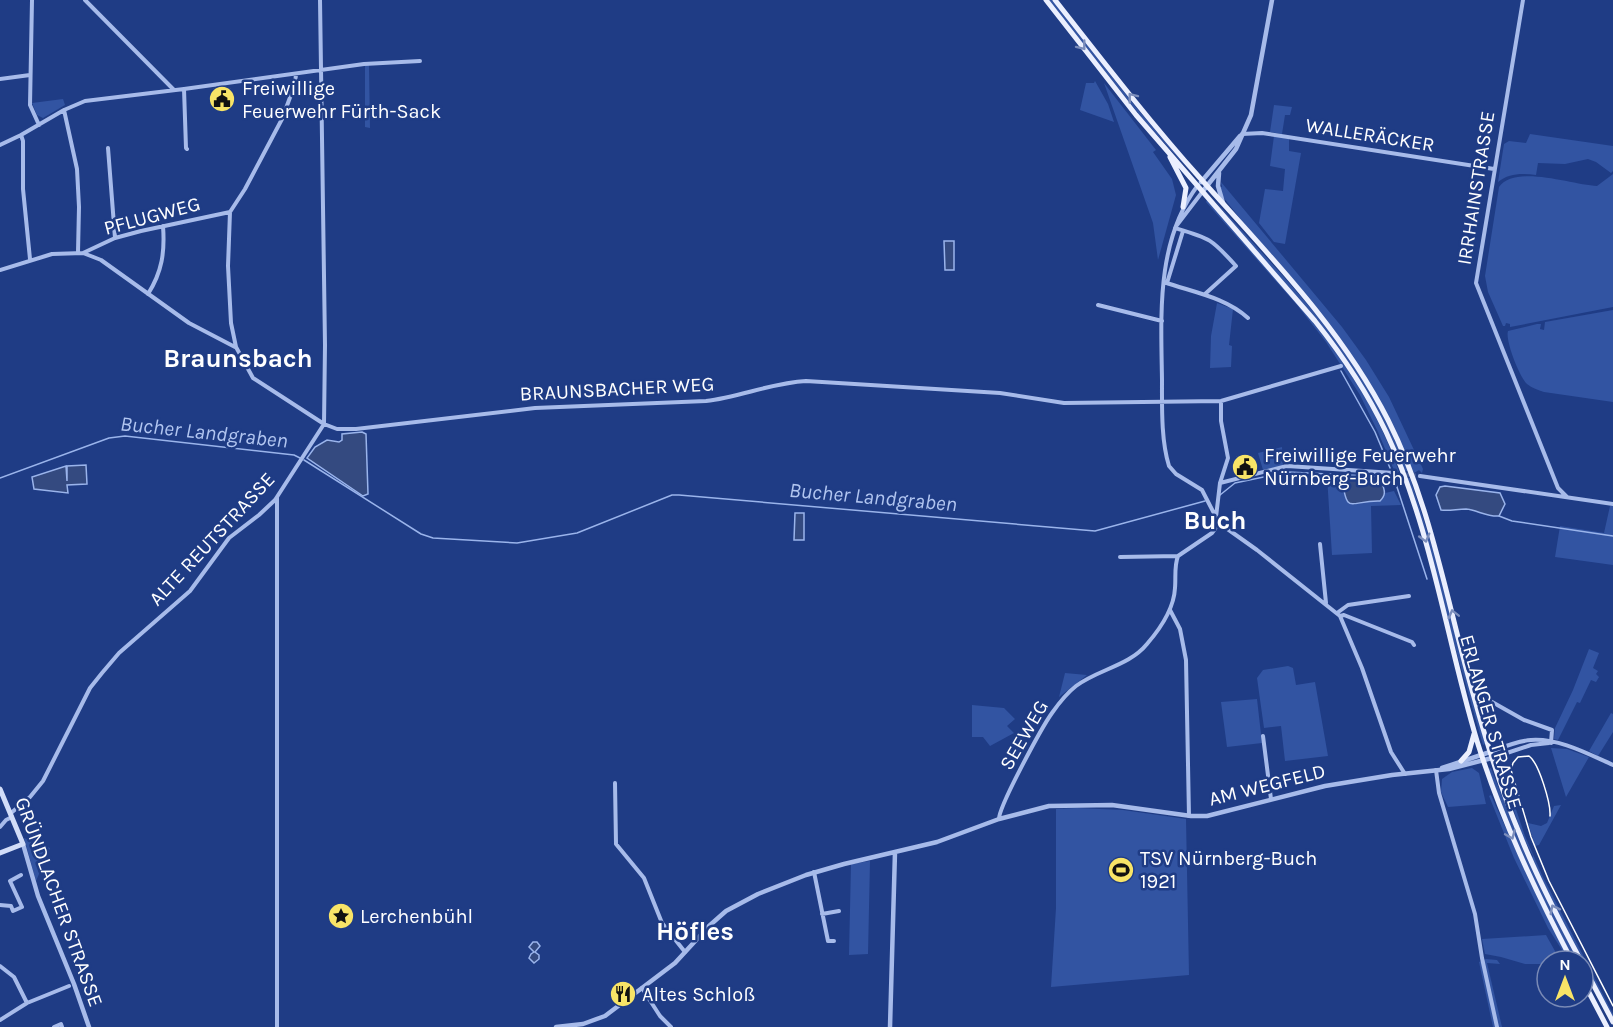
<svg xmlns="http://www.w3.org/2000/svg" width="1613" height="1027" viewBox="0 0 1613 1027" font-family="Karla,sans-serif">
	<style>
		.green { fill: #3254a2 }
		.water { fill: #344a80; stroke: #9ab4eb; stroke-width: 1.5 }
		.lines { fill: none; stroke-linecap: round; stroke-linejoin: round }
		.stream { stroke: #9ab4eb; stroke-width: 1.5 }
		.minor-tunnel { stroke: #415997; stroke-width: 4; stroke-dasharray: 4 2; stroke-linecap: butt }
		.minor { stroke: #a7bbea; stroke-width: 4 }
		.tertiary { stroke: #a7bbea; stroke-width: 4.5 }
		.secondary { stroke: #d2ddf8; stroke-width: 5 }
		.primary { stroke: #ebeffe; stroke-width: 5 }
		.tram { stroke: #fff; stroke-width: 1.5 }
		.oneway { stroke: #7b8dbb }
		.labels { text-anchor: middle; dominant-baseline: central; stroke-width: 5; stroke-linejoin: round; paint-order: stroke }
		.poi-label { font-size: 20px; fill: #fff; stroke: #1f3c85; text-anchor: start }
		.street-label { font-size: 20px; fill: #fff; stroke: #1f3c85 }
		.water-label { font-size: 21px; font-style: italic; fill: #b2c6f1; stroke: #1f3c85 }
		.district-label { font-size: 26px; font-weight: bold; fill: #fff; stroke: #1f3c85 }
	</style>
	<rect width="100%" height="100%" fill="#1f3c85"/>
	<path class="green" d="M1048,0H1052L1135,106L1194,176L1142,118Z
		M365,65H369L370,128L365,127Z
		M1095,81L1108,104L1114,122L1080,110L1086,83H1094Z
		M1104,83L1156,150L1153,152L1172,179L1176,195L1158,260L1153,223Z
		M63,99L65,105L43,118L37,115L32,103Z
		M1274,105L1292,107L1290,115H1285L1282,134L1270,132Z
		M1530,134L1613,146V171L1611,173L1596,162L1588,159L1565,164L1538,163L1536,175C1522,173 1509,173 1498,182L1504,144L1509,141L1526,143Z
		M1274,136L1289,139V151L1301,153L1285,244L1274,242L1259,223L1265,189L1283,191L1285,169L1270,166Z
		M1613,174V307L1510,327V324L1506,323L1505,326H1503L1488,292L1485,276L1499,187C1516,164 1572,185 1597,186Z
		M1221,182L1342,327L1366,360L1389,397L1423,469L1422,473L1419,470L1414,473L1410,466L1366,378L1223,197L1220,187H1222Z
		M1211,196C1259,251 1312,303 1353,365C1376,398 1393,434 1408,471H1404L1356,374Z
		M1207,200C1280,284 1364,366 1399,472L1394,470L1378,432L1360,395L1326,342L1297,305L1206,202Z
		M1217,303L1233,309L1229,345L1232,346L1231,367L1210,368L1211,336Z
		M1613,310V402L1544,392C1538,390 1532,388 1527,384C1519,376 1505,340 1508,331L1537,324H1541L1540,329L1544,330L1545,322Z
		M1282,447L1283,466L1263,470L1258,453Z
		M1327,476L1381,480L1382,483L1343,478L1354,505L1365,500L1380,501L1385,493L1394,491L1401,505L1371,506L1372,553L1332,555Z
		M1407,478H1410L1435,555L1485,744L1483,745Z
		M1610,506H1613V565L1555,557L1560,526L1604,533Z
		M1589,649L1599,653L1593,668L1598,671L1596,674L1599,677L1596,682L1591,680L1580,703L1577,702L1558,740L1554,739L1555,728L1573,690Z
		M1288,666L1293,668L1296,685L1315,682L1328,756L1285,761L1281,726L1264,728L1257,678L1263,670Z
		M1065,673L1087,675L1059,697Z
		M1257,699L1262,743L1227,747L1221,702Z
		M972,705L1004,708L1015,719L1007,726L1014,733L990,746L983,737H972Z
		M1611,713L1613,714V732L1598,756L1589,751Z
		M1551,748L1567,749L1589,757L1566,797Z
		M1501,765L1525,836L1542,875L1613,1014V1018L1559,916L1532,858L1533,856L1522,835L1499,766Z
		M1472,768L1479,773L1486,804L1448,807L1441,792L1442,779L1452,772Z
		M1491,768L1518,837L1574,953L1571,955L1522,856L1488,769Z
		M1491,795L1531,884L1569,961L1548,928L1514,858L1489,796Z
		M1561,805L1539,845L1535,846L1528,823L1541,826L1547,823L1554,806Z
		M1077,808L1123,810L1186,819L1189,975L1051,987L1056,908V809Z
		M24,838L50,848L36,881Z
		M870,861L868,954L849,955L851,864Z
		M1546,935L1560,960L1547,961V964H1525L1501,957L1485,954L1482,939Z
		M1486,959L1497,960L1500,964L1487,963L1502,1027H1493L1479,962Z"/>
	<path class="water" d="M944,241H954V270H945Z
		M362,432L366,434L368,494L363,496L307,458L315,447L327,440L339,442L342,440V434Z
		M86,465L87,484L67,485L68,493L34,489L32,477L66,466L67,481V466Z
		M1342,478L1382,483C1385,491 1386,495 1380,501C1350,500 1347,517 1342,478Z
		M1445,486L1500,493L1505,504L1499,516C1487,517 1477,510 1466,509C1457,509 1450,511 1441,510L1436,495L1440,487Z
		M795,513H804V540H794Z
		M533,942H537L540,946L535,952L539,955V959L534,963L529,958L531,954L534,952L529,947Z"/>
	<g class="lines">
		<path class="stream" d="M1341,371L1375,432L1390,468
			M304,460L421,534L433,538L517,543L577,533L672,495H679L1095,531L1205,501
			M0,478L109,438L125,436L294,455L300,458
			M1395,481L1427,579
			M1220,495L1235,483L1288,472L1387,477
			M1499,516L1512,521L1613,536"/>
		<path class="minor-tunnel" d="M1394,473L1420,476"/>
		<path class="minor" d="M32,0L30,105L39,125
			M85,0L174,90
			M1523,0L1476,283L1558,488L1567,497
			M296,74L295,84L282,119L245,189L230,212L228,266L231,323L236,347L253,378L324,424L337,429H356L535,408L706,401C740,397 771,383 806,381L1000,393L1064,403L1221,401L1341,366
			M0,79L30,75
			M184,89L186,148L187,149
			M64,110L77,169L79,207L78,252
			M1242,134L1262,133L1494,169
			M21,135L23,141V189L30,259
			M0,145L21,135L64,110L85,101L184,89L364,64L420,61
			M108,148L115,238
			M1198,185C1156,241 1161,314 1162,380C1162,407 1161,440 1169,466L1176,474L1202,490L1219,523L1257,550L1340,616L1362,668L1391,752L1405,774
			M1177,225L1203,191
			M1175,228C1209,238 1211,238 1236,266L1205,294
			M83,253L115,238L141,231L230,212
			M0,270L52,254L83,253L101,260L189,323L235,347
			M1164,282C1192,292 1225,297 1248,318
			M1167,283L1183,231
			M148,294C162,272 165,252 163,226
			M1098,305L1162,321
			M1420,476L1613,504
			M1220,483L1287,466L1394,473
			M1216,517L1220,483L1228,458L1221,421V401
			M1320,544L1326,603
			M1120,557L1178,556
			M1170,610L1180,629L1186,660L1189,816
			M1337,613L1348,605L1409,596
			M1340,616L1344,615L1412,642L1414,645
			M1481,692L1485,698L1524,720L1552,730L1551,743
			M1263,736L1271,799
			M1490,752C1503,747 1517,741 1531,740C1559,738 1588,754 1613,765
			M1492,758L1531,745L1549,743
			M1436,770L1439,793L1475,914L1482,958L1497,1027
			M615,783L616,844L644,878L662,923L685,952
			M11,813L30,797L43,781L90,688L102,673L119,653L190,591L229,538L259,515L275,500L324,424L325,345L320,0
			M999,819C999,806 1042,727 1052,713C1059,703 1067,693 1076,686C1099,669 1129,666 1147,644C1160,629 1174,608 1175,588C1176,577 1174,566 1178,556L1212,533L1219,523
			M0,827L6,820L12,817
			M814,872L828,941H834
			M0,905L11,906L13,911L22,907L10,881L21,875
			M822,914L839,911
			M0,966L14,977L27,1003L0,1020
			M642,988L660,1016L671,1027
			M27,1003L69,986
			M54,1027L61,1024L62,1027
			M277,1027V497"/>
		<path class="tertiary" d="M1219,173L1218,186L1223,203
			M1201,182L1240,136
			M1203,191L1236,149L1251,115L1272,0
			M1442,768L1490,752
			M23,844L38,896L74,984L89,1027
			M556,1027L583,1024L605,1016L675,963L709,926L726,911L758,894L806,875L844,864L937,842L999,819L1049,806L1112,805L1191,816H1207L1325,786L1392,775L1449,769L1492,758
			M890,1027L895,852"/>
		<path class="secondary" d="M0,789L23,844L0,853"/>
		<path class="primary" d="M1046,0L1136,115L1315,321C1343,356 1367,392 1386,432C1432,530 1446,638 1477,741C1501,818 1535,890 1572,961
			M1055,0C1102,60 1149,121 1200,178C1268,254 1342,329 1388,420C1432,507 1447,604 1474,697C1487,744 1501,790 1520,835C1537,878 1559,920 1581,961
			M1170,157L1186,188L1183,207
			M1461,761L1469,752L1474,734
			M1583,965L1613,1022
			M1583,981L1607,1027"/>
		<path class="tram" d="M1550,816C1551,804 1539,763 1529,756L1518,757L1513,763L1511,770L1531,837L1549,881L1613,1006"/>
	</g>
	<defs><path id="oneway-chevron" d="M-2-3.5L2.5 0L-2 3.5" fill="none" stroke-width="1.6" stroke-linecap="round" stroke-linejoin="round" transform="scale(1.5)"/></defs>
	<g class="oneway">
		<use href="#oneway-chevron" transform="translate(1082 46) rotate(52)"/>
		<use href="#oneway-chevron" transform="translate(1132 97) rotate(-128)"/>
		<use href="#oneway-chevron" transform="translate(1425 538) rotate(74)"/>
		<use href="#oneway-chevron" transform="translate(1453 614) rotate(-104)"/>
		<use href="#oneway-chevron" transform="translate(1511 835) rotate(67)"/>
		<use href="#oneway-chevron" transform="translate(1554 909) rotate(-117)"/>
	</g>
	<defs>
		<g id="civic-disc" transform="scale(1.35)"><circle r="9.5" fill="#f8e467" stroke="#1f3c85"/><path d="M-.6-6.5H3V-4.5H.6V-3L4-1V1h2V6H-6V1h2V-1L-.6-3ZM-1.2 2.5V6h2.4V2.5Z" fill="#111"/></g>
		<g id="stadium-disc" transform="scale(1.35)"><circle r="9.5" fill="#f8e467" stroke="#1f3c85"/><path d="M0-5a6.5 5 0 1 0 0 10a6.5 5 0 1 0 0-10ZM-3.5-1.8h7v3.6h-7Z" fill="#111"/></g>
		<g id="sight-disc" transform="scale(1.35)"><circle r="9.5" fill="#f8e467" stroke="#1f3c85"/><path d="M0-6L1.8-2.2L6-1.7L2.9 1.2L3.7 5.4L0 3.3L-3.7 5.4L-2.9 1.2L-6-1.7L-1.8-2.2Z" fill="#111"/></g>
		<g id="restaurant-disc" transform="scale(1.35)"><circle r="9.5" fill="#f8e467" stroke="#1f3c85"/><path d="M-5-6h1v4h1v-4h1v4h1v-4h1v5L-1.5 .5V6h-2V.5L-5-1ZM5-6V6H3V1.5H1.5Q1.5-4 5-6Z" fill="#111"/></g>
	</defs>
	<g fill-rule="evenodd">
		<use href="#civic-disc" x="222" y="99"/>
		<use href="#civic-disc" x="1245" y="467"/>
		<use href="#stadium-disc" x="1121" y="870"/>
		<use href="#sight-disc" x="341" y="916"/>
		<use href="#restaurant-disc" x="623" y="994"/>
	</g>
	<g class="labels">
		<g class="poi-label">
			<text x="242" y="88">Freiwillige<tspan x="242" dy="23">Feuerwehr Fürth-Sack</tspan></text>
			<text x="1264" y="455">Freiwillige Feuerwehr<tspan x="1264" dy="23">Nürnberg-Buch</tspan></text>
			<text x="1140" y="858">TSV Nürnberg-Buch<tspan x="1140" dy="23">1921</tspan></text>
			<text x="360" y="916">Lerchenbühl</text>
			<text x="642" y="994">Altes Schloß</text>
		</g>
		<g class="street-label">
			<text transform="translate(1370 135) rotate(9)">WALLERÄCKER</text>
			<text transform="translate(1476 188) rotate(-81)">IRRHAINSTRASSE</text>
			<text transform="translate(152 216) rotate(-15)">PFLUGWEG</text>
			<text transform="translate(617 389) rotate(-3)">BRAUNSBACHER WEG</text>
			<text transform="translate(212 539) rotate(-47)">ALTE REUTSTRASSE</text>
			<text transform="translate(1491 722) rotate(74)">ERLANGER STRASSE</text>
			<text transform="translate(1024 735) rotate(-60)">SEEWEG</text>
			<text transform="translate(1267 785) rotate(-14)">AM WEGFELD</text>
			<text transform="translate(59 902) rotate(70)">GRÜNDLACHER STRASSE</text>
		</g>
		<g class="water-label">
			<text transform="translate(204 432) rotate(6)">Bucher Landgraben</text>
			<text transform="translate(873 497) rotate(5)">Bucher Landgraben</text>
		</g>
		<g class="district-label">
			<text x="238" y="358">Braunsbach</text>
			<text x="1215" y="520">Buch</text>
			<text x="695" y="931">Höfles</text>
		</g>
	</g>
	<g transform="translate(1565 979)"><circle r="28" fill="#1f3c85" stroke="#798ab6" stroke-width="1.5"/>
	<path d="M0-4.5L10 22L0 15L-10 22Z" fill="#f8e467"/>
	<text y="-9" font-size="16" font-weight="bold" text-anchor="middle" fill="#ffffff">N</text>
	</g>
</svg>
